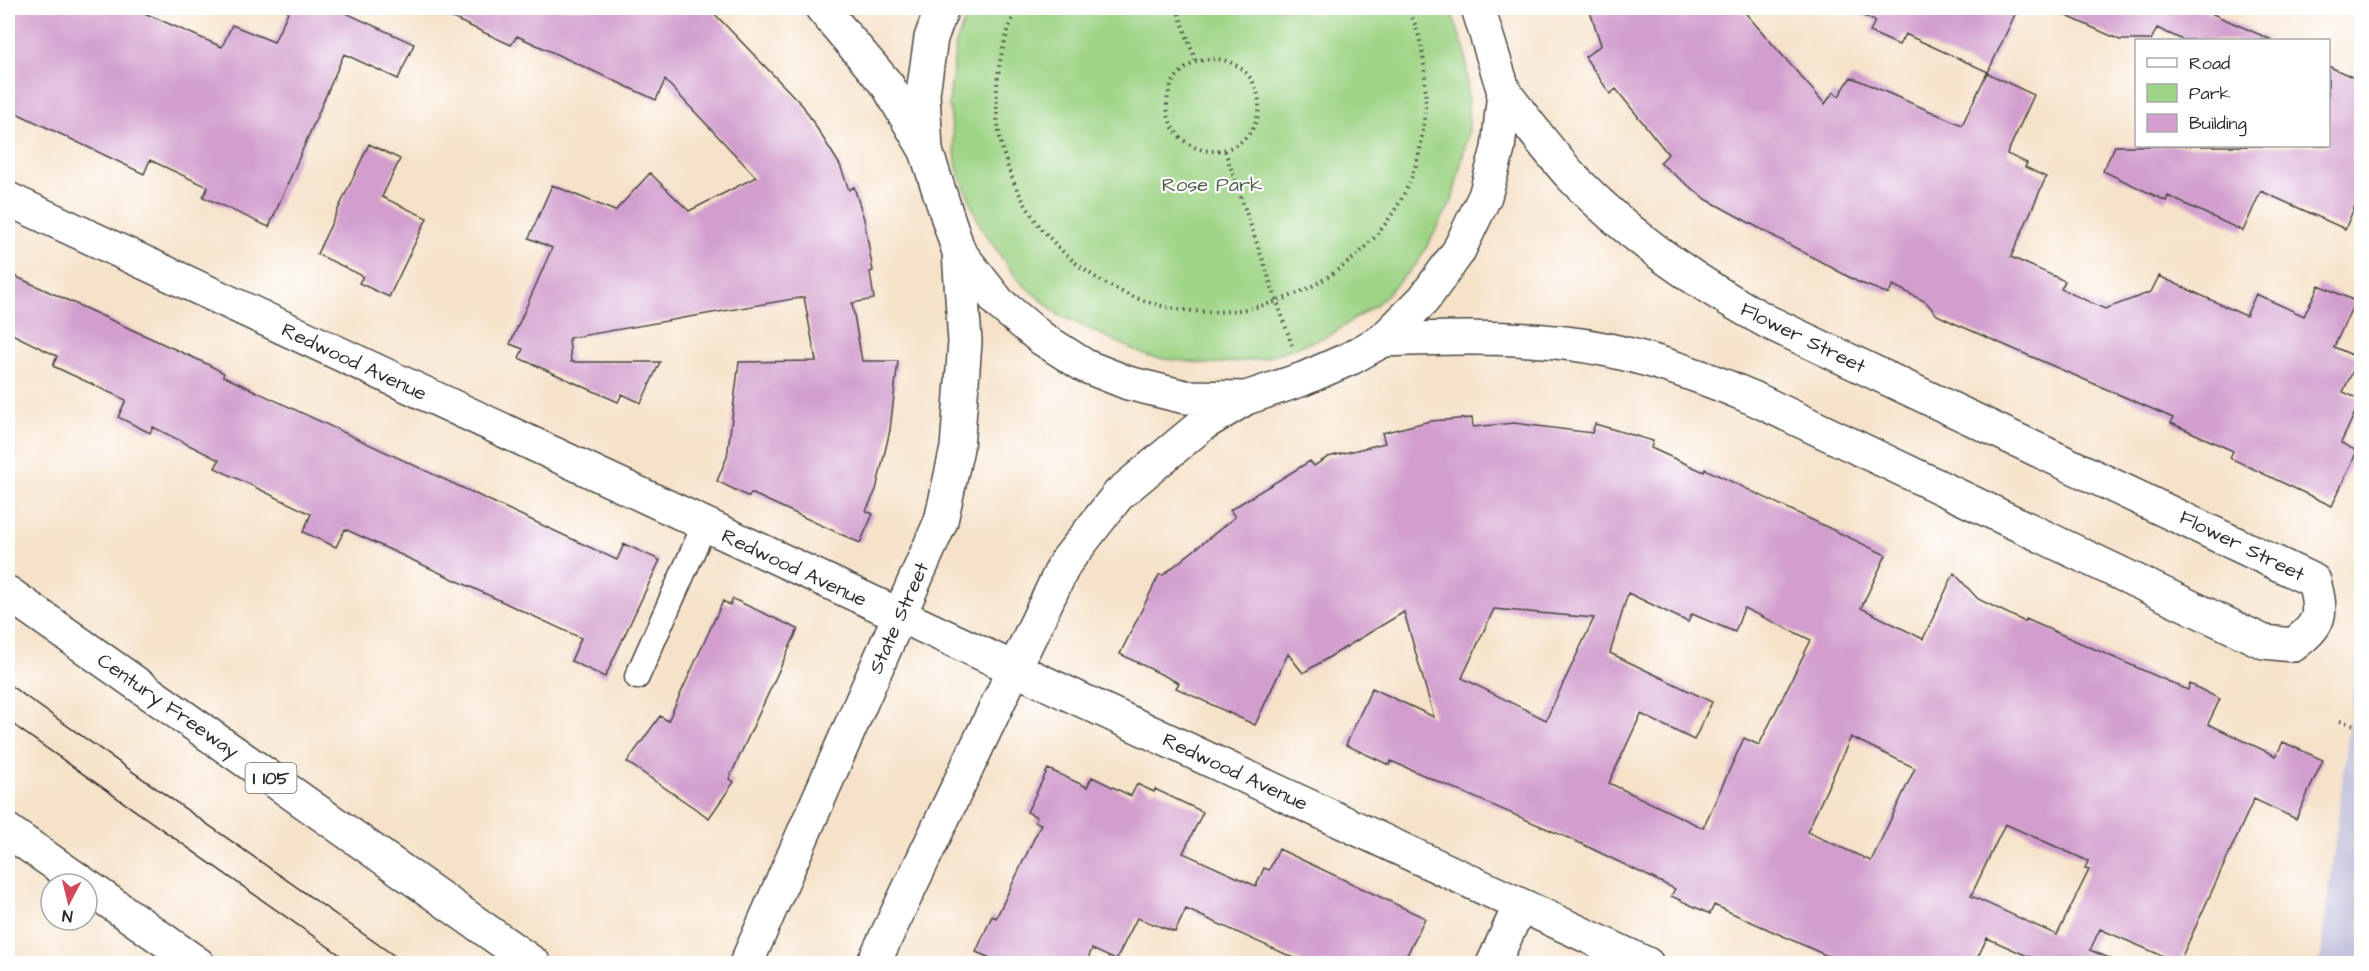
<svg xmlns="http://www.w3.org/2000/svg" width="2369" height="971" viewBox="0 0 2369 971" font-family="'Architects Daughter',sans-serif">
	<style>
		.industrial { fill: #c2c1dc }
		.green { fill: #9ed485; stroke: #648058; stroke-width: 1.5 }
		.building { fill: #d29ecd; fill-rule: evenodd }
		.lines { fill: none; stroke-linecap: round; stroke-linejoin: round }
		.lane-casing { stroke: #494643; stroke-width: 27 }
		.street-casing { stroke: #494643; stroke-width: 36 }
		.secondary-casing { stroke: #494643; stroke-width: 36 }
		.highway-casing { stroke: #494643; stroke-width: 36 }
		.path { stroke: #494643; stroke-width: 4; stroke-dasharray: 1.5 4.5; stroke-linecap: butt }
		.lane { stroke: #fff; stroke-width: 24 }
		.street { stroke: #fff; stroke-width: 33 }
		.secondary { stroke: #fff; stroke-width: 33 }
		.highway { stroke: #fff; stroke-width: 33 }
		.tram { stroke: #2b2b2b; stroke-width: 1.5 }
		.labels { text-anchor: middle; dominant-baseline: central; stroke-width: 4.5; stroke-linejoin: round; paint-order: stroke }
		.shield { fill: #fff; stroke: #6b6b6b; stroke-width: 1.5 }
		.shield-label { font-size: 18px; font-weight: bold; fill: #2b2b2b }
		.park-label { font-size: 20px; fill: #4e5e46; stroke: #fff }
		.street-label { font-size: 20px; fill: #2b2b2b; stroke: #fff }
	</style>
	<rect width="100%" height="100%" fill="#fff"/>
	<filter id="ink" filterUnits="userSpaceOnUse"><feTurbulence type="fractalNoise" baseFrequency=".0167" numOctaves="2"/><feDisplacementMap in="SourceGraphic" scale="12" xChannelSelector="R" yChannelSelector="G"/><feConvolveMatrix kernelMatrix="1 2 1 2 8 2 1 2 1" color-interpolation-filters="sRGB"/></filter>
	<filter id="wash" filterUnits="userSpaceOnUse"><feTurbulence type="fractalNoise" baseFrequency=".008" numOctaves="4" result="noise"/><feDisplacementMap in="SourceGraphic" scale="24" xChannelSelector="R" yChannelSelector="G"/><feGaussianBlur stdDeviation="1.35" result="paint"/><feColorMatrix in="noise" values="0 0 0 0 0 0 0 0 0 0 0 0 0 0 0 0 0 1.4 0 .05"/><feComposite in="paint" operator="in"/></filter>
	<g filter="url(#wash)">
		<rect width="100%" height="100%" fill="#f6e2c9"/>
		<path class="industrial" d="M2361,633V963H2320Z"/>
		<path class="green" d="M969,8H1450L1466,55L1469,129L1452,201L1418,262L1377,304L1330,335L1262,359L1209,364L1150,357L1059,315L1018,280L981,228L957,168L949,103L956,44Z"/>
		<g id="blocks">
			<path class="building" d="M8,8H133L222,47L232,25L274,42L290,8H335L414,44L398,79L344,54L269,227L203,197L208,187L150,160L144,174L8,109Z
				M431,8H709L803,106L840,165L849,190L854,187L864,219L873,271L870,272L874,299L852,303L862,361H898L890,430L876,490L866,511L873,514L860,543L751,493L749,497L717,481L727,457L739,362L816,361L804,297L569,338L571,362H660L641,403L622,394L618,402L519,358L523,349L510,344L552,248L529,238L552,185L615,211L650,173L689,211L756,177L665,80L656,100L517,36L511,45Z
				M1589,8H1741L1825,104L1833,92L1839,96L1851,77L1962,125L1987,73L2034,95L2007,154L2027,163L2025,167L2046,177L2011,257L2065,281L2061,289L2105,309L2151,292L2159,276L2246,316L2256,294L2304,316L2319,285L2355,301L2334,347L2359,358L2343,392L2361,400L2341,443L2357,451L2332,506L2230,458L2233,451L2171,423L2173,418L1956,324L1937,315L1926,302L1893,285L1889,294L1858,282L1704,198L1660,163L1668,154L1616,89L1610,94L1585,57L1601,45Z
				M1846,8H2018L1988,72L1905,34L1899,45L1870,32L1875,21Z
				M2049,8H2199L2272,40H2183L2157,28L2151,40H2120Z
				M2328,66L2361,81V192L2345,229L2261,191L2243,231L2168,196L2166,201L2103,171L2115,146H2328Z
				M369,144L400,159L382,197L427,218L389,297L359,283L363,276L317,254Z
				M8,273L205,363L224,373L223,376L617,560L624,544L660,560L605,677L571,661L581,638L345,529L336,547L303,532L311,514L215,468L219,460L153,427L150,433L118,417L126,400L53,366L57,356L8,332Z
				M1472,418L1473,427L1514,423L1592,433L1595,424L1653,441L1651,448L1704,472L1705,469L1886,555L1861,608L1923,639L1954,573L1978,599L2025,622L2026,619L2188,690L2190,684L2220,699L2208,724L2276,756L2283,742L2323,760L2296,819L2254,799L2179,963L2100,929L2090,950L2121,963H2043L1987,938L1975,963H1843L1714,905L1710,914L1671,896L1675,889L1582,844L1391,761L1389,765L1346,745L1372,688L1434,717L1404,612L1303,673L1288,654L1255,725L1176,688L1179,683L1120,654L1159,575H1163L1235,517L1230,510L1310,461L1314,466L1328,457L1385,443L1382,433L1430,421ZM1628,593L1688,622L1692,614L1735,632L1744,608L1811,640L1759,745L1744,738L1703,828L1609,783L1641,714L1694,740L1712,702L1610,653ZM1494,609L1594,618L1546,720L1462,678ZM1851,737L1915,768L1871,861L1807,832ZM2005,824L2088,861L2085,869L2089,870L2057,935L1971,896Z
				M733,599L798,629L729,779L734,782L709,818L627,762L660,716L668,721L723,601L730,605Z
				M1048,769L1087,787L1092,777L1131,796L1137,784L1154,792L1155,789L1203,812L1183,853L1256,886L1264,868L1269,870L1279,849L1425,918L1403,963H1305L1186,909L1175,932L1137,918L1116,960L1092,949L1086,963H1002L976,952L992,916L996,918L1041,824L1035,822L1037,817L1027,812Z"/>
		</g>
	</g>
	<g filter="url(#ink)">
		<use href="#blocks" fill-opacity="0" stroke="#494643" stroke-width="1.5"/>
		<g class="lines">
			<g class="lane-casing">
				<path id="lane" d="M637,677L704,526"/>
			</g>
			<g class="street-casing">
				<path id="street" d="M822,8L888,86L926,151
					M8,199L1647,964
					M1383,340C1444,338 1505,336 1565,343C1630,350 1693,372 1753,398L2264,642L2293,645C2321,624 2323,615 2314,581L1768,322C1696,283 1630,237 1573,178C1548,151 1526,120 1504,92
					M1493,964L1520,905"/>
			</g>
			<g class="secondary-casing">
				<path id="secondary" d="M942,8L931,38L923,93L926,151L959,252L999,303L1041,338L1085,366L1128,383L1185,397L1246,398L1303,379L1351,358L1383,340L1424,299L1458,252L1485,196L1498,149L1504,92L1478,8
					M746,964L941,521L957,448L965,342L959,252
					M873,964L1065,563L1119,494L1203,424L1246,398"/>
			</g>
			<g class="highway-casing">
				<path id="highway" d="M8,593L534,964
					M8,831L84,884
					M87,886L198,964"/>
			</g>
			<path class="path" d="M1017,8C926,210 1157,398 1338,270C1378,242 1410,197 1420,149C1428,107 1430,46 1407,8
				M1177,8L1196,62
				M1167 105a46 46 0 1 1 92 0a46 46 0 1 1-92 0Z
				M1225,151L1292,345
				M2356,557H2362
				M2340,721L2362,727"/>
			<use href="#lane" class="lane"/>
			<use href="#street" class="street"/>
			<use href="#secondary" class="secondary"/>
			<use href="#highway" class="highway"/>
			<path class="tram" d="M8,684L406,964
				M8,721L353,964"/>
		</g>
	</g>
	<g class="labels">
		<rect class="shield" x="245.5" y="763" width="51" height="30" rx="4.5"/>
		<g class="shield-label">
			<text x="271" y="778">I 105</text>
		</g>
		<g class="park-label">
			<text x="1212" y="185">Rose Park</text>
		</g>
		<g class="street-label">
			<text transform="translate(1803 338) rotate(26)">Flower Street</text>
			<text transform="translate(354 362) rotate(25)">Redwood Avenue</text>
			<text transform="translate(2242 546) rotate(26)">Flower Street</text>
			<text transform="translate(794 568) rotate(25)">Redwood Avenue</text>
			<text transform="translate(899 618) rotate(-66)">State Street</text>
			<text transform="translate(168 706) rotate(35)">Century Freeway</text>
			<text transform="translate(1235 772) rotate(25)">Redwood Avenue</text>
		</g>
	</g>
	<rect width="2369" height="971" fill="none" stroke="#fff" stroke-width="30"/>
	<rect x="2135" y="39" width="195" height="108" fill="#ffffff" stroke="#aaaaaa" stroke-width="1.5"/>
	<rect x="2147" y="58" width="30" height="9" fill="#ffffff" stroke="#aaaaaa" stroke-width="1.5"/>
	<text x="2189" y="69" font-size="18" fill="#2b2b2b">Road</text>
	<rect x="2147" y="84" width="30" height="18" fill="#9ed485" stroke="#aaaaaa" stroke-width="1.5"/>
	<text x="2189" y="99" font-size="18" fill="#2b2b2b">Park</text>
	<rect x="2147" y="114" width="30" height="18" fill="#d29ecd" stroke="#aaaaaa" stroke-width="1.5"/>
	<text x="2189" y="129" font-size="18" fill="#2b2b2b">Building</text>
	<g transform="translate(69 902) rotate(187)"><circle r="28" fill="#ffffff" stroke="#aaaaaa" stroke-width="1.5"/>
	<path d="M0-4.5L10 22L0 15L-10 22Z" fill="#d1495b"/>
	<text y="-9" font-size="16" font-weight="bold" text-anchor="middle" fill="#2b2b2b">N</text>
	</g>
</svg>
